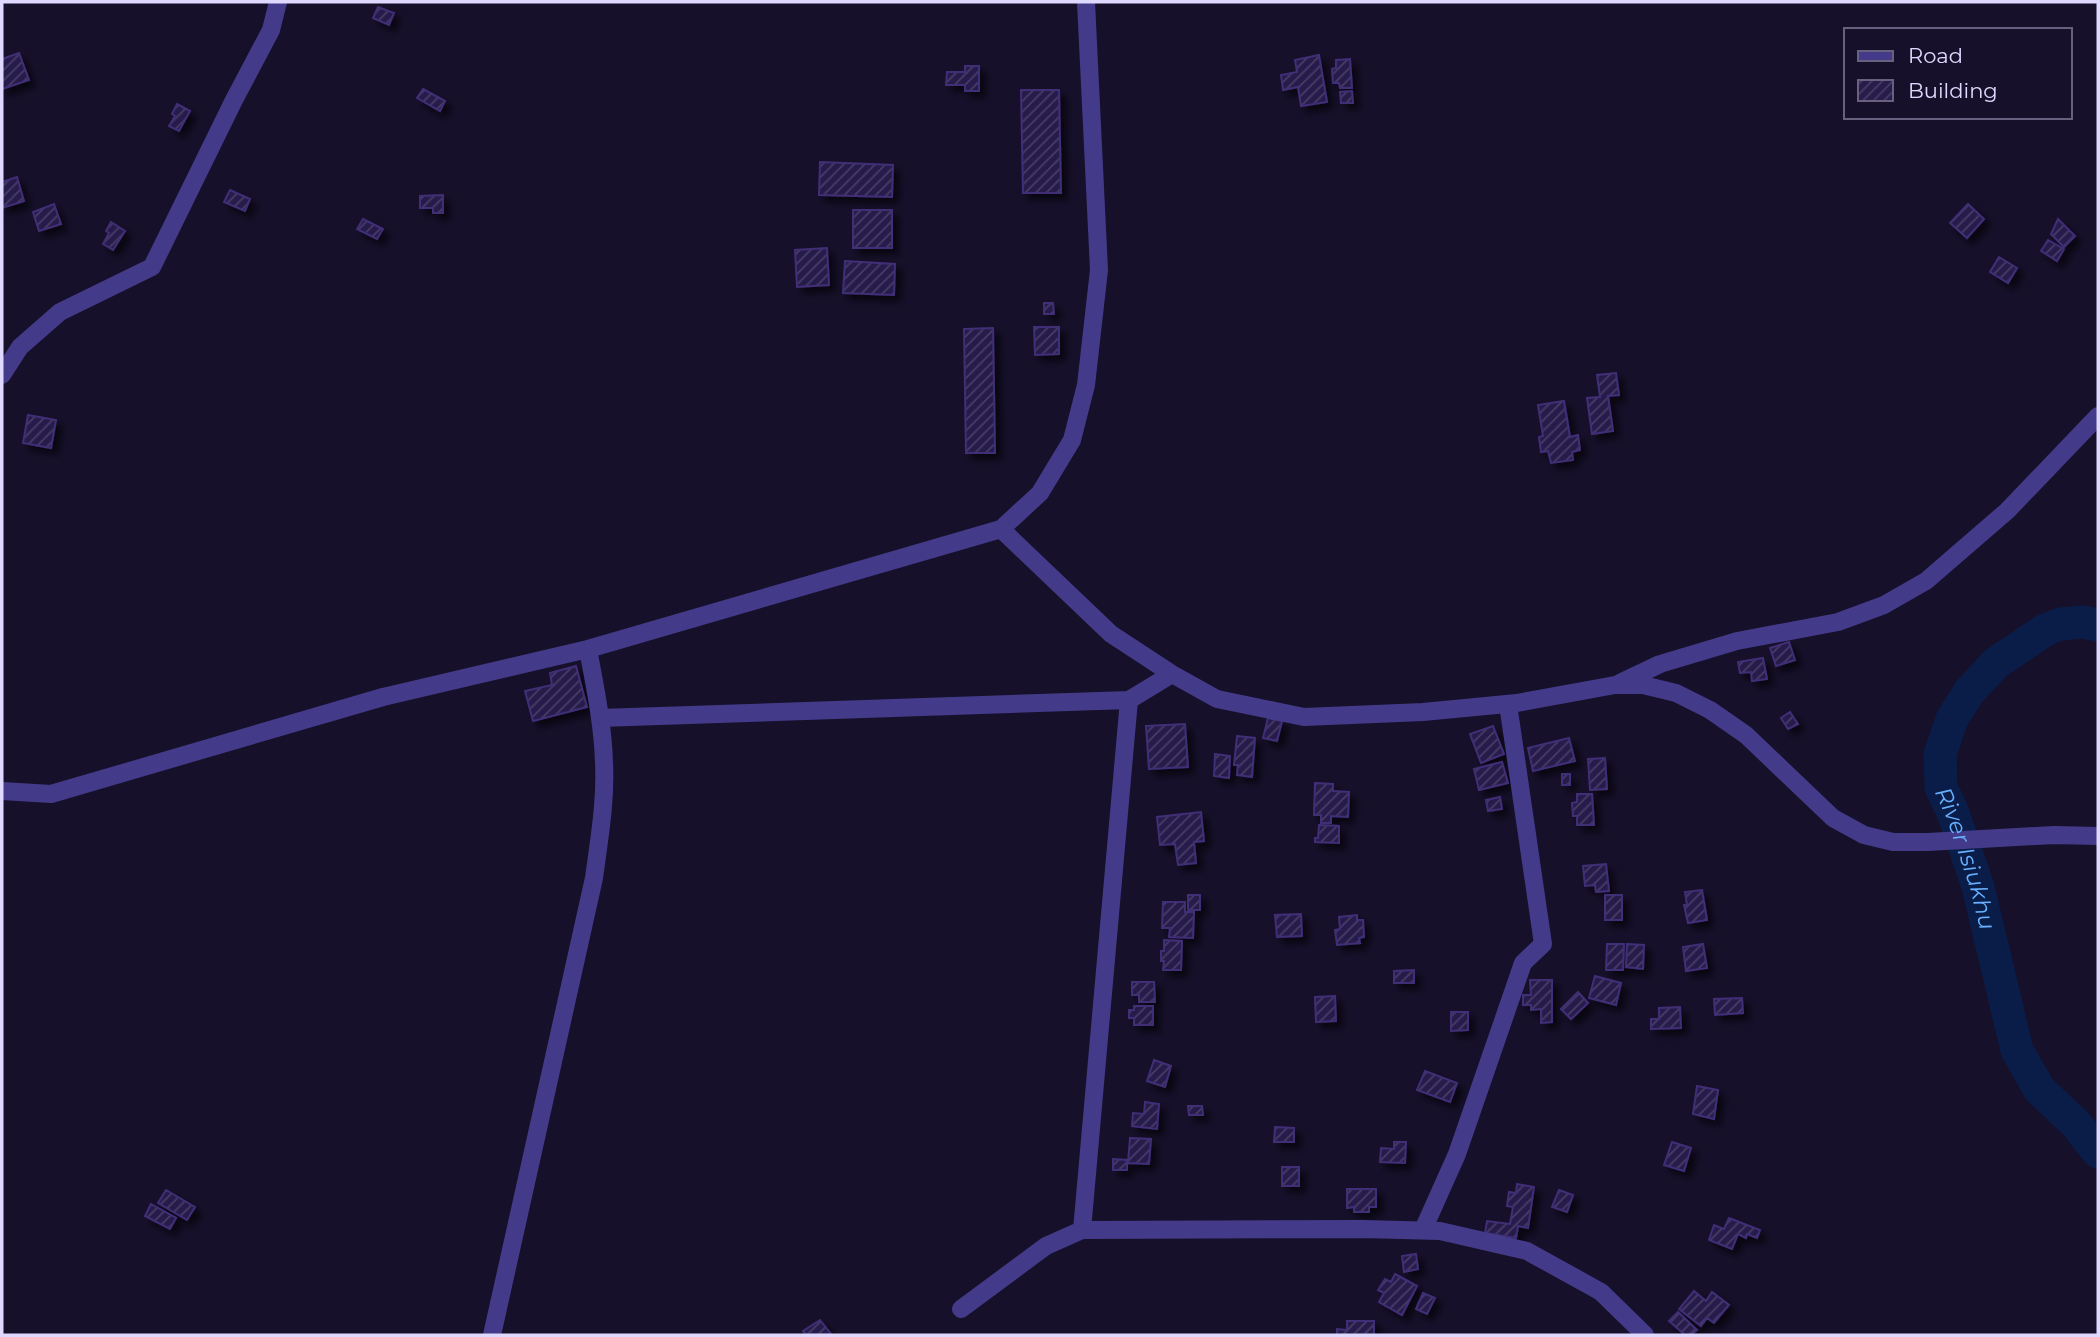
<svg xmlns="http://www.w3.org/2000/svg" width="2100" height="1337" viewBox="0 0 2100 1337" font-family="Montserrat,sans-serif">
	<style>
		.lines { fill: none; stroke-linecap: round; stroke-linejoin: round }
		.river { stroke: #0a1d49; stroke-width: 33 }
		.building { fill: url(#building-hatch); stroke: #412e77; stroke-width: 2; filter: url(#shadow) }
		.minor { stroke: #433b89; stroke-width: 18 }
		.labels { text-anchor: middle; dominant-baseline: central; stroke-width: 5; stroke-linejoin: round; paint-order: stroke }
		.water-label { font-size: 23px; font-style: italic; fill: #67b0ff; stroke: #16102a }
	</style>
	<defs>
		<pattern id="building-hatch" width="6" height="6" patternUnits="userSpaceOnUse" patternTransform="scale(1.75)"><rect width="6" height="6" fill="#281c4b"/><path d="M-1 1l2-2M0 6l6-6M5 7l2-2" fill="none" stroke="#473c66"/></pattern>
		<filter id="shadow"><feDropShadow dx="6" dy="6" stdDeviation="3.5" flood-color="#0009"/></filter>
	</defs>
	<rect width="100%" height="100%" fill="#16102a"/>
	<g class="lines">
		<path class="river" id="s1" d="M2098,625L2083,622L2060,624L2045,630L1996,663L1969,692L1952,719L1940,754L1941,787L1953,813L1978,887L2017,1050L2039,1089L2076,1124L2098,1152"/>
	</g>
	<path class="building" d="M378,7L394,13L389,25L373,18Z
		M19,53L29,80L2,89V59Z
		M1319,55L1327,102L1301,106L1298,87L1283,90L1281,75L1297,72L1295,60Z
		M1350,59L1352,88H1340L1339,83H1333L1332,69L1336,68V60Z
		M965,66H979V91H965V85H946L947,72H965Z
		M423,89L445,101L440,111L417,98Z
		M1021,90H1059L1061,193H1023Z
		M1352,91L1353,103H1341L1340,92Z
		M177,104L190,111L179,131L169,126L175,116L172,114Z
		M820,162L893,165L892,197L819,195Z
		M17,177L24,201L2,208V182Z
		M230,190L250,199L245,211L224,202Z
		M443,195V213H433V208H420V196Z
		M54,204L61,224L39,231L33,212Z
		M1968,204L1984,219L1967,238L1950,223Z
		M853,210H892V248H853Z
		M363,219L383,229L377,239L357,229Z
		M2058,219L2075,236L2064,247L2051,234Z
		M111,222L125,231L113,250L103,244L109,233L106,231Z
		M2048,240L2064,249L2057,261L2041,251Z
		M827,248L829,285L797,287L795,250Z
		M1999,257L2017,268L2008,283L1990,272Z
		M845,261L895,264L894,295L843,293Z
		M1044,303H1053L1054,314H1044Z
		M1034,327H1059V354L1035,355Z
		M993,328L995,453H966L964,329Z
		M1616,373L1619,395L1608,396L1613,431L1592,434L1587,398L1600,397L1597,375Z
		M1564,401L1570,437L1578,435L1580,450L1572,452L1573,460L1551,463L1548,451L1541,452L1539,437L1543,436L1538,405Z
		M28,415L56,420L51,448L23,443Z
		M1789,642L1795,660L1776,666L1770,648Z
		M1763,658L1767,679L1752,681L1751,672L1740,673L1738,662Z
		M576,666L587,707L533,721L525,691L552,685L550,673Z
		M1790,712L1798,724L1788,729L1781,718Z
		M1268,718L1282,721L1277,741L1263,738Z
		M1185,724L1188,767L1149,769L1146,726Z
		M1493,726L1504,754L1481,763L1470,734Z
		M1237,736L1255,738L1252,777L1237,775L1238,765H1234Z
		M1569,738L1575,761L1533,771L1528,748Z
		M1215,754L1230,756L1229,778L1214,776Z
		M1605,758L1607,789L1590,790L1588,759Z
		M1502,762L1508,783L1479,790L1474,769Z
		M1562,774H1570V785H1562Z
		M1315,783L1333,784V791L1349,792L1348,817L1331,816V823H1321V815H1314Z
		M1577,794H1592L1594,825H1577V816H1573L1572,803L1577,802Z
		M1500,797L1502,809L1488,811L1486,800Z
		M1201,812L1204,841L1194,842L1196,863L1178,865L1175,844L1160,845L1157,817Z
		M1319,825L1339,826V843L1315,842V838H1318Z
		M1606,864L1609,891L1596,892L1595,885L1585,886L1583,866Z
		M1702,890L1707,920L1688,923L1684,905H1687L1685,892Z
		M1188,895H1200V910H1188Z
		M1605,895H1622V920H1605Z
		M1163,902H1185V912H1194L1193,938L1169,937L1170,928H1162Z
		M1301,914L1302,936L1277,937L1275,915Z
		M1357,915V920H1363L1364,937L1359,938L1360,943L1337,945L1335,930L1340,929L1339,917Z
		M1164,940L1182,941L1181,970H1163L1164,961H1161V951H1164Z
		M1607,944H1624L1623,970H1606Z
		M1627,944L1644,945L1643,969L1626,967Z
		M1703,944L1707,968L1686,971L1683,947Z
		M1414,970V983H1394V971Z
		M1595,976L1621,983L1616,1005L1589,998Z
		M1530,980H1552V1022L1541,1023V1009L1531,1010V1005H1523V995H1531Z
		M1132,982H1154L1155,1002H1139V995H1132Z
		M1578,992L1588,1003L1571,1019L1561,1009Z
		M1335,996L1336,1021L1316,1022L1315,997Z
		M1742,998L1743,1013L1715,1015L1714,999Z
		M1134,1006H1153V1025H1134V1018H1129V1010H1134Z
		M1680,1007L1681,1028L1651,1029V1019H1659V1008Z
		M1451,1012H1468V1030L1451,1031Z
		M1154,1060L1171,1066L1165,1087L1147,1081Z
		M1425,1071L1457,1083L1450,1102L1417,1090Z
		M1697,1086L1718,1090L1714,1119L1693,1114Z
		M1145,1102L1159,1104L1157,1129L1132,1126L1133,1113L1144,1114Z
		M1188,1106H1202L1203,1115H1189Z
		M1275,1127L1294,1128V1142H1274Z
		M1130,1138L1151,1139L1149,1164L1128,1163Z
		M1394,1142H1406L1405,1163L1380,1162L1381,1148L1394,1149Z
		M1672,1142L1691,1148L1684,1171L1664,1165Z
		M1113,1159L1127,1160V1170H1113Z
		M1282,1167H1299V1186H1282Z
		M1517,1184L1534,1187L1528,1228L1518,1226L1516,1238L1485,1233L1487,1221L1510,1224L1513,1207L1507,1206L1509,1192L1516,1193Z
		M1347,1189H1376V1207H1369V1212H1354V1207L1347,1208Z
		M166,1190L195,1207L187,1220L158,1203Z
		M1559,1190L1573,1195L1567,1212L1552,1207Z
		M151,1204L176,1218L170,1229L145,1216Z
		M1729,1218L1760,1230L1757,1238L1747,1234L1746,1238L1738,1234L1732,1249L1709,1240L1714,1225L1724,1229Z
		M1416,1254L1418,1269L1404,1272L1402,1256Z
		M1395,1274L1417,1286L1402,1315L1379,1302L1384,1293L1378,1290L1385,1279L1391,1282Z
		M1694,1291L1706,1301L1712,1292L1729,1305L1714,1323L1707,1318L1701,1326L1679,1309Z
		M1423,1293L1435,1298L1427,1314L1416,1309Z
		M1678,1312L1697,1330L1691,1335H1685L1669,1321Z
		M820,1320L831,1334L806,1335L803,1331Z
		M1347,1321H1374V1335H1337V1329L1347,1330Z"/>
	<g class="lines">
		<path class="minor" d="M2,375L20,347L60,312L152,267L234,100L271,30L278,2
			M1001,529L1111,634L1172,674L1217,699L1304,717L1423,712L1517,703L1615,685H1643L1676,693L1710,710L1746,735L1833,818L1864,835L1893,842H1928L2054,835L2098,836
			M1620,683L1660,664L1737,641L1838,622L1884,605L1926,581L2007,511L2098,416
			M600,718L1129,700L1172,674
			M2,791L51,794L383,697L588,649L1001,529L1040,493L1072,440L1086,385L1099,270L1086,2
			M1082,1230L1129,700
			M1423,1230L1457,1154L1523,963L1543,944L1508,704
			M961,1309L1046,1246L1082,1230L1363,1229L1440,1231L1527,1251L1601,1292L1645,1335
			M492,1335L594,878C599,840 606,801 604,763C603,725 595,687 588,649"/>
	</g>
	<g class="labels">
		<g class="water-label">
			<text stroke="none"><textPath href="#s1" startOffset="331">River Isiukhu</textPath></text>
		</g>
	</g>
	<rect width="2100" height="1337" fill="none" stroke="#e0d9ff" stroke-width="7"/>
	<rect x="1844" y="28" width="228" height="91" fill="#16102a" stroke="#67607f" stroke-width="2"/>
	<rect x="1858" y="51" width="35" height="10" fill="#433b89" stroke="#67607f" stroke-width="2"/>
	<text x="1908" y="63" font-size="21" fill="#e0d9ff">Road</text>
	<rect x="1858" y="80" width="35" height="21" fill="url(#building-hatch)" stroke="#67607f" stroke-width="2"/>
	<text x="1908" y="98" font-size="21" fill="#e0d9ff">Building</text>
</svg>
